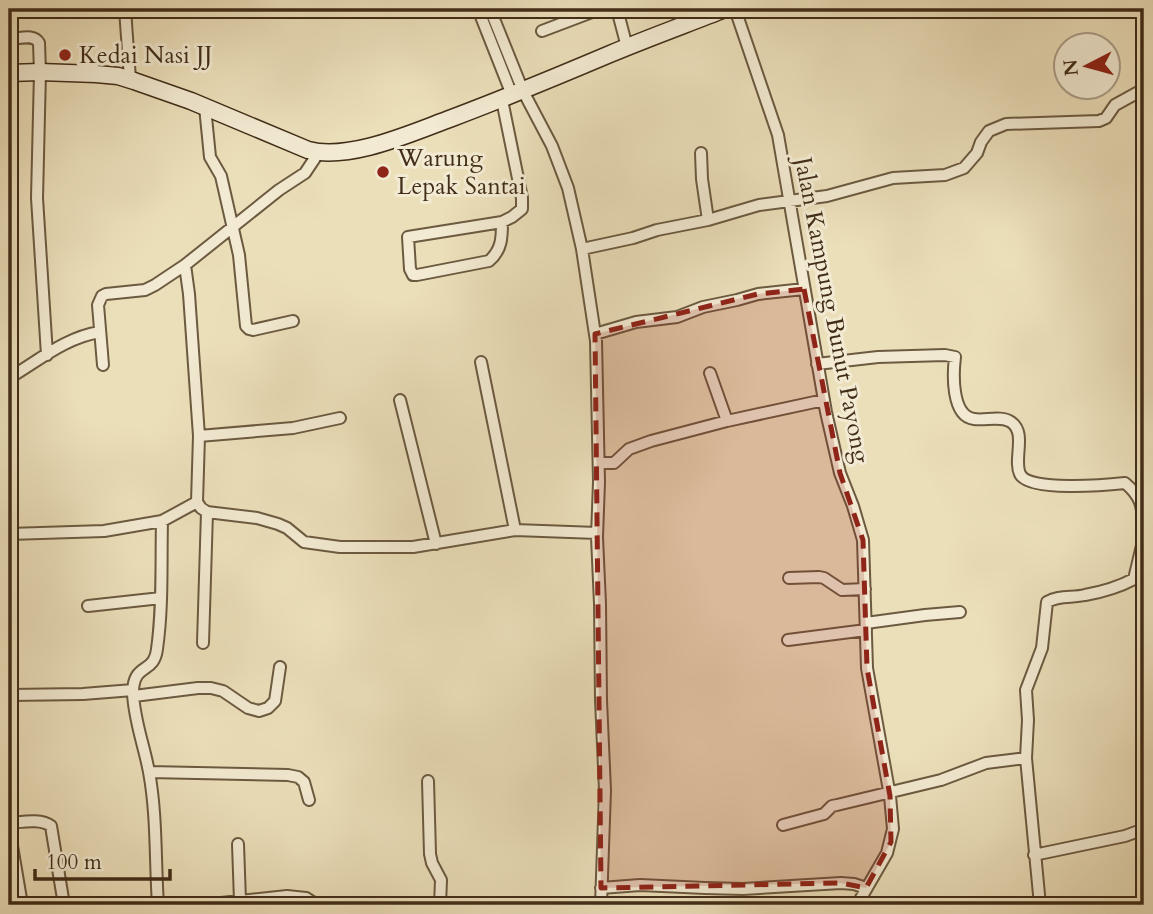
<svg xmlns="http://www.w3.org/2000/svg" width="1153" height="914" viewBox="0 0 1153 914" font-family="Cardo,serif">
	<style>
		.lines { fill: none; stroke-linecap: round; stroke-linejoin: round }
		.street-casing { stroke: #6c5a40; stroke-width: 14 }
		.secondary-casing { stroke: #412d18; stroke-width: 19 }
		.street { stroke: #f2ead2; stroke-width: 10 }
		.secondary { stroke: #f2ead2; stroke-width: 16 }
		.marked { fill: #8f2418; fill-opacity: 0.2; stroke: #8f2418; stroke-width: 5; stroke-dasharray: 14 9; stroke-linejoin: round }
		.poi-dot { fill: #8f2418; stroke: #f2ead2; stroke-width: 2.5 }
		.labels { text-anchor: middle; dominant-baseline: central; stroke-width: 6; stroke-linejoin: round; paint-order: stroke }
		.poi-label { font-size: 24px; fill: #412d18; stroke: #f2ead2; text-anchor: start }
		.street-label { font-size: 24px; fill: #412d18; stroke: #f2ead2 }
	</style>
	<rect width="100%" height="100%" fill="#ebdfba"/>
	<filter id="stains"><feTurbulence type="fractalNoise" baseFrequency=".00286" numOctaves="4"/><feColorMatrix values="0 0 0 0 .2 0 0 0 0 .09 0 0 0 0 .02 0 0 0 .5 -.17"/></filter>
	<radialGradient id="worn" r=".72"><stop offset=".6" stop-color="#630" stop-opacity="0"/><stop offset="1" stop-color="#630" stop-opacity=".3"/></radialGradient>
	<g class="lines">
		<g class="street-casing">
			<path id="street" d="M125,9L130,79
				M478,9L512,95
				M490,9L523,91L552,146L568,188L582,249L596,341L599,482L597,537L600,604L601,700L605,790L601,905
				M617,9L627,47
				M735,9L778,135L826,412L840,473L853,506L863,540L867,668L890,796L893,829L887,853L857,905
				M542,31L600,9
				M9,39C19,39 34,33 39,43L40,72L37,198L47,355
				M205,107L210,157L221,176L239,255L246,326L249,329L253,330L293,321
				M701,153L702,179L708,220
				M502,222C502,237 502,250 489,261L417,275H413L410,269L408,237L502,222L512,217L522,209V198L502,100
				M582,249L633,238L657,230L708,220L759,205L827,196L893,178L945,175L964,168L977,153L981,142L989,131L1006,124L1099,121L1106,118L1115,105L1144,89
				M595,334L636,322L677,317L703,307L737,300L758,294L804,289
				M481,362L515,530
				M817,364L878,357L945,355L955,357C953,373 951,416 974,419C985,421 1001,415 1011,422C1027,433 1013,459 1020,474C1028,492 1107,485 1125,483C1144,499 1142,509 1144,532
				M103,365L98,305L102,296L106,294L145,290L155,285L185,265L279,190L305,173L319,152
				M710,373L727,421
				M9,378C38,361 66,337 100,332
				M400,400L436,544
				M199,436L293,428L340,418
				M599,463H614L629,449L651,441L727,421L824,400
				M197,502L201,508L207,512L257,518L278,524L287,528L304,542L340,547H413L515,530L597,533
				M9,534L104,531L162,521
				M789,578L819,577L824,578L842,590L865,589
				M88,606L161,598
				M866,623L925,615L960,612
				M788,640L866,630
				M203,643L207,512
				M9,695L83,694L133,690
				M134,696L198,688H211L223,691L248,708L259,711L268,708L275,701L280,667
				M149,772L288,775L298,777L304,782L309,800
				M428,781L430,854L432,863L441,880L440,905
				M9,823C22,822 41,818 51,826L64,905
				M783,825L824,814L832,806L837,805L941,780L986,763L1026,758
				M9,828L22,905
				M238,844L240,901
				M1034,855L1125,836L1144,829
				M601,888L640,885L705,888L743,889L841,883L854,884L866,888
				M158,905C155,861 157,815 149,772C144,745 134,720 133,693C133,662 154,675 157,649C163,607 161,563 162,521L197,502L199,436L189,294L185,265
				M202,905L287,896L306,898L317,905
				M1040,905L1026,758L1028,720L1026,690L1042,648L1047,602C1058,595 1073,598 1085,595C1102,592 1119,587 1134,579L1144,537"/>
		</g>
		<g class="secondary-casing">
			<path id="secondary" d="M9,73L40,72L96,74L118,76L134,81L191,101L308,150C350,161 411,133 452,118C505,98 558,76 610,54C648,38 687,24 725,9"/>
		</g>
		<use href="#street" class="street"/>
		<use href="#secondary" class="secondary"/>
	</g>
	<path class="marked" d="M804,289L840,473L863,540L867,668L890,796L891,842L866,888L841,883L601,888L595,334L758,294Z"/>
	<g class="poi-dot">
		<circle cx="65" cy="55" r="7"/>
		<circle cx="383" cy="172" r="7"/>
	</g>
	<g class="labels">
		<g class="poi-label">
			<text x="79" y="55">Kedai Nasi JJ</text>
			<text x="397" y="158">Warung<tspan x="397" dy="28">Lepak Santai</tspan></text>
		</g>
		<g class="street-label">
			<text transform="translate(832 310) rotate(79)">Jalan Kampung Bunut Payong</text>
		</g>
	</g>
	<rect width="1153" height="914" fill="none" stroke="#ebdfba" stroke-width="35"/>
	<rect x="10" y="10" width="1132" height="893" fill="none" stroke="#412d18" stroke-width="3.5"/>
	<rect x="18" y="18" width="1118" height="879" fill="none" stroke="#412d18" stroke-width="2"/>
	<g transform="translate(1087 66) rotate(264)"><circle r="33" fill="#f2ead2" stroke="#ab9e88" stroke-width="2"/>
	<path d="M0-5L12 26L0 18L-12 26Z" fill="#8f2418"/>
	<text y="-10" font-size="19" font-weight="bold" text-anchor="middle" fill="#412d18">N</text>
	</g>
	<path d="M35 869v10h135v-10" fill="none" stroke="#412d18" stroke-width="3.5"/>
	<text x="46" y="869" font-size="21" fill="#412d18" stroke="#f2ead2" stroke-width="5" paint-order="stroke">100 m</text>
	<rect width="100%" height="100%" filter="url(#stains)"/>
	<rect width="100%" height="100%" fill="url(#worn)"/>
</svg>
